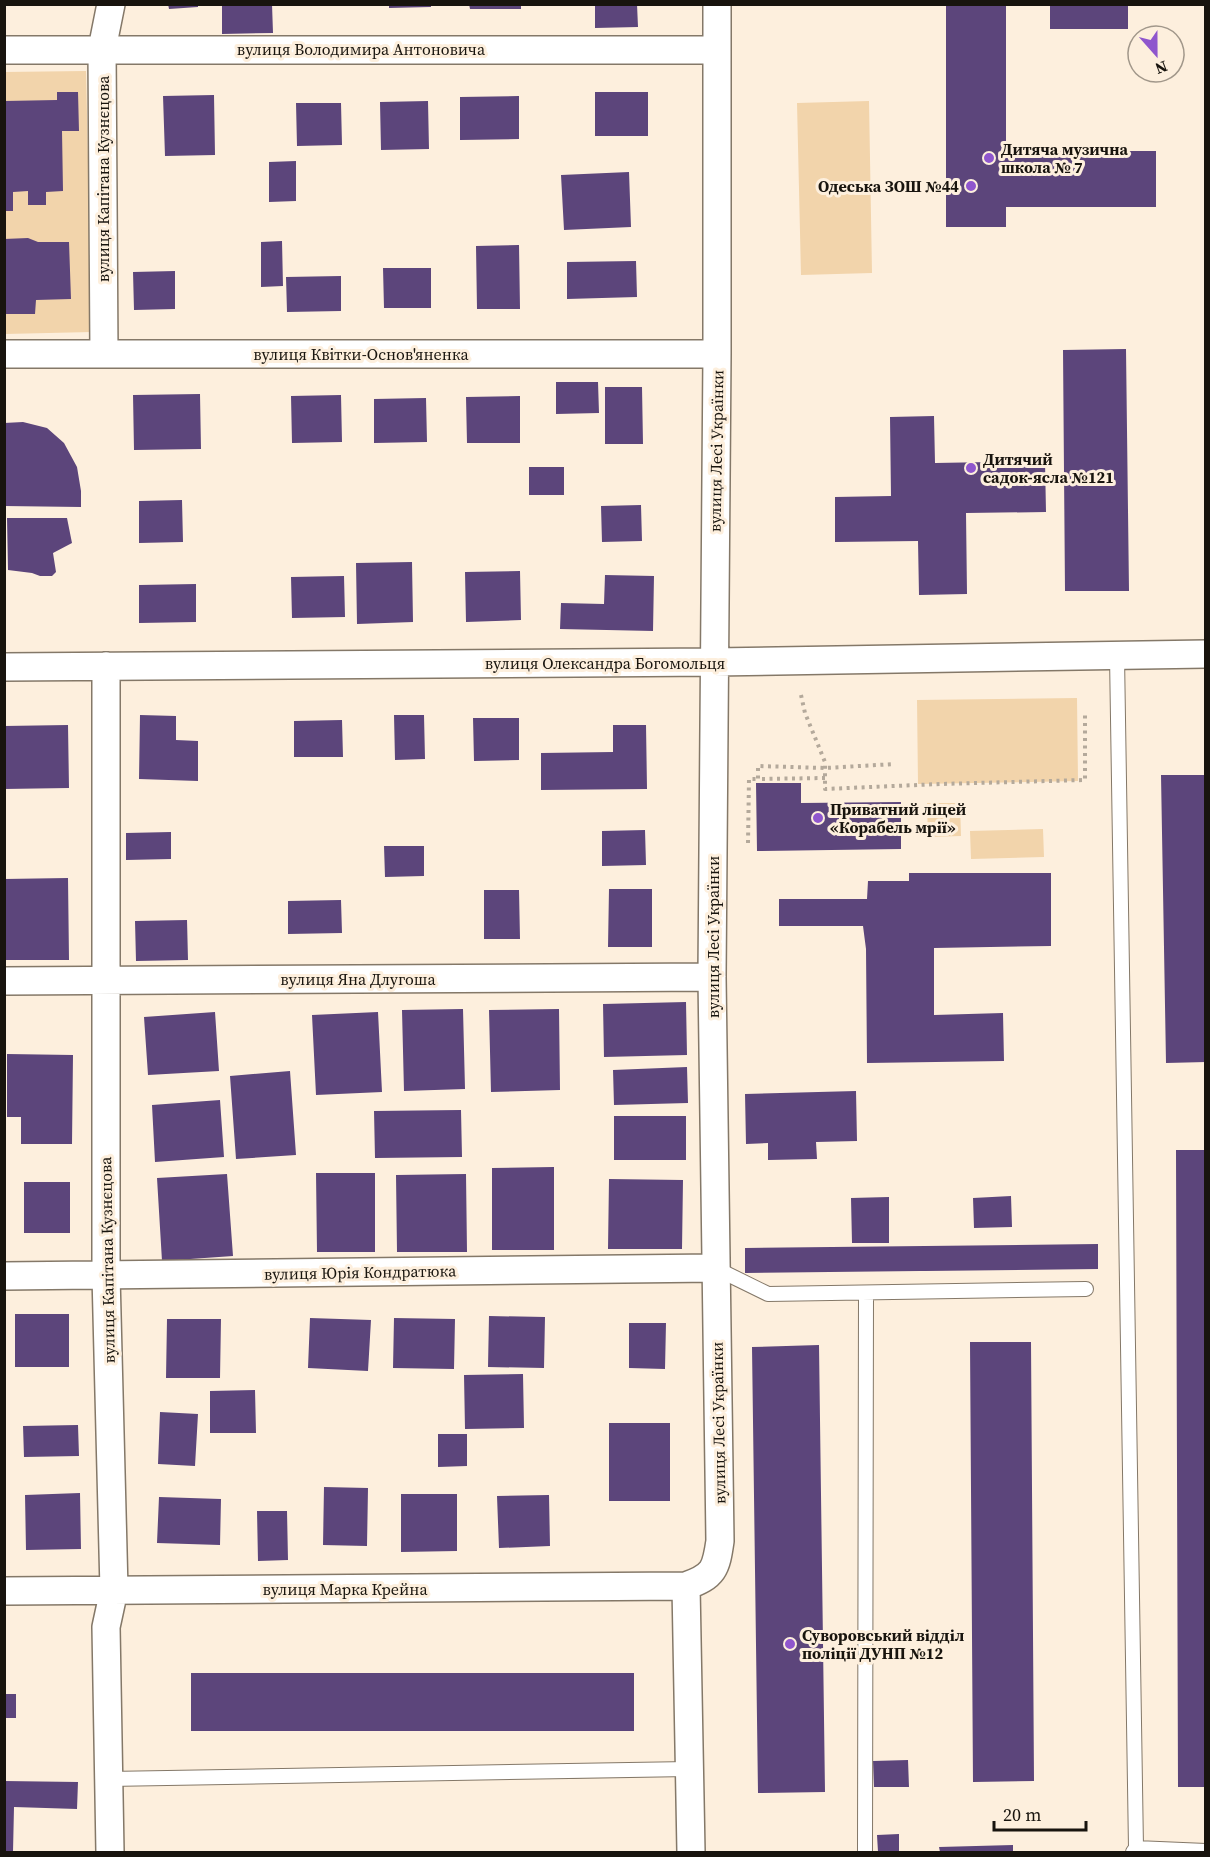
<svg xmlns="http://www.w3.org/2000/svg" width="1210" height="1857" viewBox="0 0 1210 1857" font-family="'Source Serif 4',serif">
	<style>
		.green { fill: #f2d4ab }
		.building { fill: #5c457b }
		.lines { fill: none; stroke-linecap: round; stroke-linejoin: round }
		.service-casing { stroke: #847868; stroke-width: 16 }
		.minor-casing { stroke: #847868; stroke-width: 30 }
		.path { stroke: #b4a99b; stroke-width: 4; stroke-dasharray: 3 4.5; stroke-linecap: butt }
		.service { stroke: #fff; stroke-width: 14 }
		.minor { stroke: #fff; stroke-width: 27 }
		.poi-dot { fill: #8f56cd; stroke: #fdefdd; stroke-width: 2 }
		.labels { text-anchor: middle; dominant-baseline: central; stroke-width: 6; stroke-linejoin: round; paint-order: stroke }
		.street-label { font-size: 16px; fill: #18140e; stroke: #fdefdd }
		.poi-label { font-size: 16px; font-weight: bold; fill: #18140e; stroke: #fdefdd; text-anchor: start }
	</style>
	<rect width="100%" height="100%" fill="#fdefdd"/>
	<path class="green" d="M86,71L92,332L5,334L4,72Z
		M869,101L872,273L801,275L797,103Z
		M1077,698L1078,781L918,784L917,700Z
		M927,803H960L961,836L928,837Z
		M1043,829L1044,857L971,859L970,831Z"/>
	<path class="building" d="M168,4H198V7L169,9Z
		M222,4H272L273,33L222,34Z
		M389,4H431V7L389,8Z
		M469,4H521V9H470Z
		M595,4H637L638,27L595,28Z
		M946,4H1006V151H1156V207H1006V227H946Z
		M1050,4H1128V29H1050Z
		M57,92H78L79,131H62L63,191L46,192V205H28V191L13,192V211H4L5,101L57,100Z
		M595,92H648V136H595Z
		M214,95L215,155L165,156L163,96Z
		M519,96V139L460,140V97Z
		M428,101L429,149L381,150L380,102Z
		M296,103H341L342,145L297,146Z
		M296,161V201L269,202V162Z
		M629,172L631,227L564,230L561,175Z
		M28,238L38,242H69L71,299L36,300L35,314H4V239Z
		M282,241L283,286L261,287V242Z
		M519,245L520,309H477L476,246Z
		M636,261L637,297L567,299V262Z
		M383,268H431V308H384Z
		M175,271V309L134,310L133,272Z
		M341,276V311L287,312L286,277Z
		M1126,349L1129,591H1065L1063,350Z
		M556,382H598L599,413L556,414Z
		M605,387H642L643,444H605Z
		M200,394L201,449L134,450L133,395Z
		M341,395L342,442L292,443L291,396Z
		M520,396V443H467L466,397Z
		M426,398L427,442L374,443V399Z
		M934,416L935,463L1045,461L1046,512L966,513L967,594L919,595L918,541L835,542V497L891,496L890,417Z
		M23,422L47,428L64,443L77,467L81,491V507L4,506V423Z
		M529,467H564V495H529Z
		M182,500L183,542L139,543V501Z
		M641,505L642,541L602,542L601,506Z
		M7,518H67L72,543L53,553L56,572L52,576H40L32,573L8,570Z
		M412,562L413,622L357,624L356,563Z
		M520,571L521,620L466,622L465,572Z
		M605,575L654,576L653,631L560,629L561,603L604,604Z
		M344,576L345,617L292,618L291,577Z
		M196,584V622L139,623V585Z
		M140,715L176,716V740L198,741V781L139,779Z
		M394,715H424L425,759L395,760Z
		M473,718H519V760L474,761Z
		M342,720L343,757H294V721Z
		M68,725L69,788L4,789V726Z
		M613,725H646L647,789L541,790V753L613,752Z
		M1161,775H1206V1062L1166,1063Z
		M756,783H801V803L901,802V849L757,851Z
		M645,830L646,865L602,866V831Z
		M171,832V859L126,860V833Z
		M384,846H424V876L385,877Z
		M909,873H1051V946L934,948V1015L1003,1013L1004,1061L867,1063L866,949L863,926H779V899H867L868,881H909Z
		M68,878L69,960H4V879Z
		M609,889H652V947H608Z
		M484,890H519L520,939H484Z
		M341,900L342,933L288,934V901Z
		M187,920L188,960L136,961L135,921Z
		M686,1002L687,1055L604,1057L603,1004Z
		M463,1009L465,1089L404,1091L402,1010Z
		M559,1009L560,1090L491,1092L489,1010Z
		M215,1012L219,1071L148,1075L144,1017Z
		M378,1012L382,1092L316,1095L312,1015Z
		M7,1054L73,1055L72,1144H21V1117H7Z
		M687,1067L688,1103L614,1105L613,1070Z
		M290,1071L296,1155L236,1159L230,1076Z
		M856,1091L857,1141L816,1142L817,1159L768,1160V1143L746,1144L745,1094Z
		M220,1100L224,1157L155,1162L152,1105Z
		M461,1110L462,1157L375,1158L374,1111Z
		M614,1116H686V1160H614Z
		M1176,1150H1206V1787H1178Z
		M554,1167V1250H492V1168Z
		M316,1173H375V1252H317Z
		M227,1174L233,1256L162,1261L157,1178Z
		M466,1174L467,1252H397L396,1175Z
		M609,1179L683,1180L682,1249H608Z
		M24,1182H70V1233H24Z
		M1011,1196L1012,1227L974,1228L973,1198Z
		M889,1197V1243H852L851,1198Z
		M1098,1244V1269L745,1273V1248Z
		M15,1314H69V1367H15Z
		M489,1316L545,1317L544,1368L488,1367Z
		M310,1318L371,1320L368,1371L308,1368Z
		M394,1318L455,1319L454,1369L393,1368Z
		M167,1319H221L220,1378H166Z
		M629,1323H666L665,1369L629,1368Z
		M970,1342H1031L1034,1781L973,1782Z
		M819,1345L825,1792L758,1793L752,1347Z
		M523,1374L524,1428L465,1429L464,1375Z
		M255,1390L256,1433H210V1391Z
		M160,1412L198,1414L195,1466L158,1464Z
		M609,1423H670V1501H609Z
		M78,1425L79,1456L24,1457L23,1426Z
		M438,1434H467V1466L438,1467Z
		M324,1487L368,1488L367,1546L323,1545Z
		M80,1493L81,1549L26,1550L25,1495Z
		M401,1494H457V1551L401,1552Z
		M549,1495L550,1546L499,1548L497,1496Z
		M159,1497L221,1499L220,1545L157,1543Z
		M257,1511H287L288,1560L258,1561Z
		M191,1673H634V1731H191Z
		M4,1694H16V1718H4Z
		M908,1760L909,1787H874L873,1761Z
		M4,1781L78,1782L77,1809L14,1807L13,1852H4Z
		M899,1834V1852H878L877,1835Z
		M1013,1845V1852H940L939,1847Z"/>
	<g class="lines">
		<g class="service-casing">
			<path id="service" d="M1117,656L1136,1848L1133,1852
				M715,1268L768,1294L1086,1289
				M108,1779L689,1769
				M1136,1848L1206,1851
				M865,1852L866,1293"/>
		</g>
		<g class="minor-casing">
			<path id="minor" d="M4,50H717
				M4,354H717
				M104,354L102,49L111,4
				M106,666V1275L114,1590L106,1627L110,1852
				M4,667L714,662L1206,654
				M4,981L712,977
				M4,1276L715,1268
				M686,1586L691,1852
				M4,1591L686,1586C714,1576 716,1569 720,1541L712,977L717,354V4"/>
		</g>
		<path class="path" d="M801,695L805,713L825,762V789L940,784L1085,780V713
			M825,778L758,779V766L825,768L895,764
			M748,843L749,779H758"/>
		<use href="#service" class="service"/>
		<use href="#minor" class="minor"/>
	</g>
	<g class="poi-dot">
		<circle cx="989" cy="158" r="6"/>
		<circle cx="971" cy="186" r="6"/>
		<circle cx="971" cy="468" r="6"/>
		<circle cx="818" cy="818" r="6"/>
		<circle cx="790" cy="1644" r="6"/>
	</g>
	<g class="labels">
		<g class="street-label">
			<text x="361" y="49">вулиця Володимира Антоновича</text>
			<text transform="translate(103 179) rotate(-90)">вулиця Капітана Кузнєцова</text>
			<text x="361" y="354">вулиця Квітки-Основ'яненка</text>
			<text transform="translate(716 451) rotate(-89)">вулиця Лесі Українки</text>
			<text x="605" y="663">вулиця Олександра Богомольця</text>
			<text transform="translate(713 937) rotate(-90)">вулиця Лесі Українки</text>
			<text x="358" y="979">вулиця Яна Длугоша</text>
			<text transform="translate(107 1260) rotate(-91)">вулиця Капітана Кузнєцова</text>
			<text transform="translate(360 1272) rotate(-1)">вулиця Юрія Кондратюка</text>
			<text transform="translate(718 1423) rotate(-91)">вулиця Лесі Українки</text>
			<text x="345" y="1589">вулиця Марка Крейна</text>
		</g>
		<g class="poi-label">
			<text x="1001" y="149">Дитяча музична<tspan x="1001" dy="18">школа № 7</tspan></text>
			<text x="959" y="186" text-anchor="end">Одеська ЗОШ №44</text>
			<text x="983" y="459">Дитячий<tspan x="983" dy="18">садок-ясла №121</tspan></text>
			<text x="830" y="809">Приватний ліцей<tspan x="830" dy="18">«Корабель мрії»</tspan></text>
			<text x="802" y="1635">Суворовський відділ<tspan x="802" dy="18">поліції ДУНП №12</tspan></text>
		</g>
	</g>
	<rect width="1210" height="1857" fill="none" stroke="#18140e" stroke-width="12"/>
	<g transform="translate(1156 54) rotate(159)"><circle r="28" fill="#fdefdd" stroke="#a1978a" stroke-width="1.5"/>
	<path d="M0-4.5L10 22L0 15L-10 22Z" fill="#8f56cd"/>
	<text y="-9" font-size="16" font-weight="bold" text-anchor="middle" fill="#18140e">N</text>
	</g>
	<path d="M994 1821v9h92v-9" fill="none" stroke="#18140e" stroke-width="3"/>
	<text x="1003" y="1821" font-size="18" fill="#18140e" stroke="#fdefdd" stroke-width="4.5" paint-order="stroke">20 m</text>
</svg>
